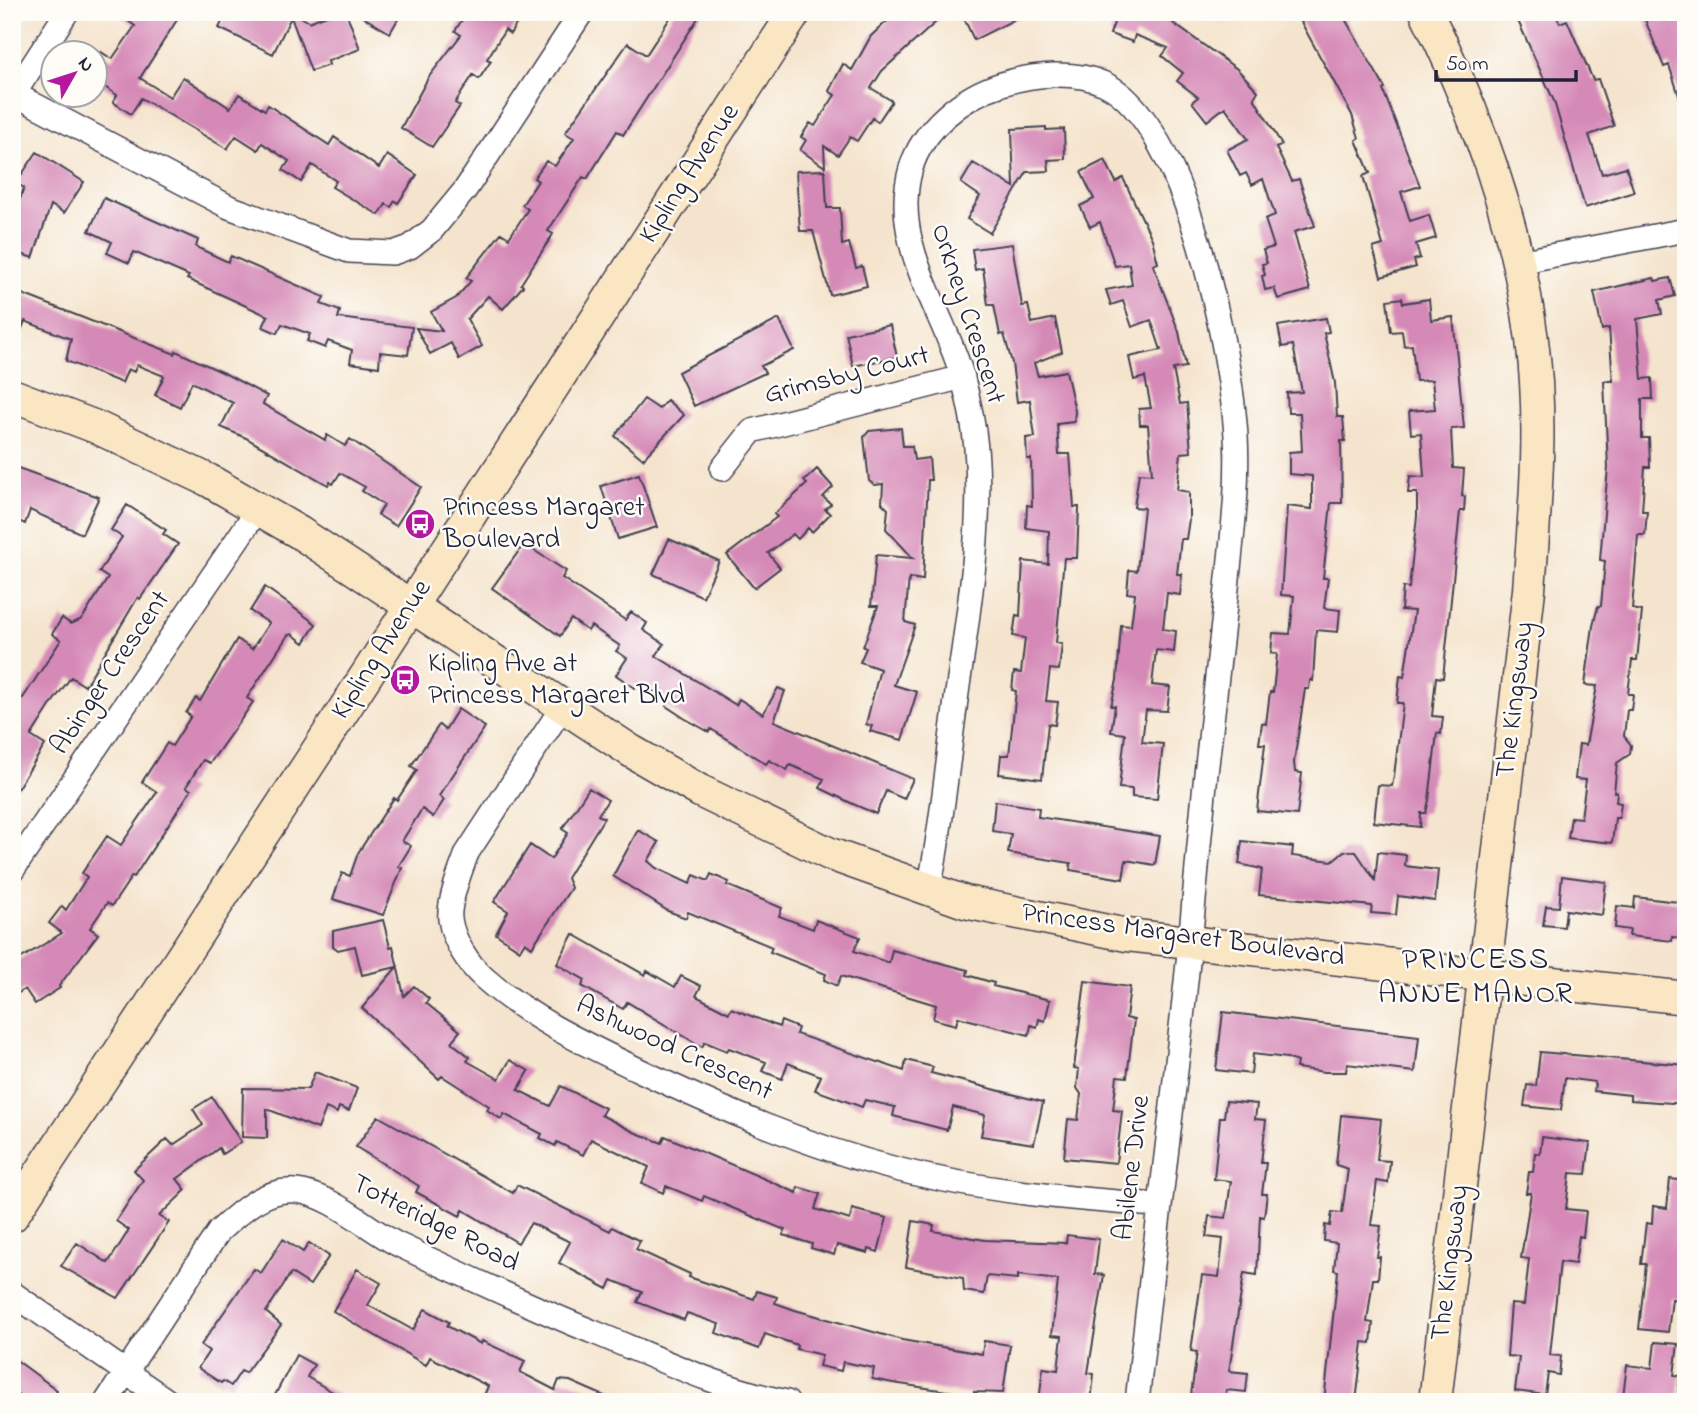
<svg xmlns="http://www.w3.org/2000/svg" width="1698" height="1414" viewBox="0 0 1698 1414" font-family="'Indie Flower',sans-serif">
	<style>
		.building { fill: #d589b7 }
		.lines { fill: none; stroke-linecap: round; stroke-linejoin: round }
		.street-casing { stroke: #423f51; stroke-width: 26 }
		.secondary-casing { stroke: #423f51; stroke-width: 35 }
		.street { stroke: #fff; stroke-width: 23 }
		.secondary { stroke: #fbe6c4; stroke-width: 32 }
		.labels { text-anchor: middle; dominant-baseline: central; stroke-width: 5; stroke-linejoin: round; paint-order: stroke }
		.street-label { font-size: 28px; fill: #22223b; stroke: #fdfcf7 }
		.poi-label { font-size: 28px; fill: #22223b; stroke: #fdfcf7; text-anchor: start }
		.neighbourhood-label { font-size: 30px; letter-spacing: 2px; fill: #22223b; stroke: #fdfcf7 }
	</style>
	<rect width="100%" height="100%" fill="#fdfcf7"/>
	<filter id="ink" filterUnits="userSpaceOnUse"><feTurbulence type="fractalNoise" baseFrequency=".0143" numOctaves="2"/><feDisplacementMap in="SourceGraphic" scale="14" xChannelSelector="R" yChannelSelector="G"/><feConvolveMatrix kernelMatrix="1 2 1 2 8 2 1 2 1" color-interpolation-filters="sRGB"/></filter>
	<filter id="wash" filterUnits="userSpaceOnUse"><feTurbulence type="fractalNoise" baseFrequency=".00686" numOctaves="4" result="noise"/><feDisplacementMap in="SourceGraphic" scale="28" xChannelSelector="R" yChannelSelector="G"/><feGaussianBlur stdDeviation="1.57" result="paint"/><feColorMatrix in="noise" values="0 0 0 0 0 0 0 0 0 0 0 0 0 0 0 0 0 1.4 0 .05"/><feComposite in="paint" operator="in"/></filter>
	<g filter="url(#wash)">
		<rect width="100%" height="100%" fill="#f5e4cd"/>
		<g id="blocks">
			<path class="building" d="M116,12H182L140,78L170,97L183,77L230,108L239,94L265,110L268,105L329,145L334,137L379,168L387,155L417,175L398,203L395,201L391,207L386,204L379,215L332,187L336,181L312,165L301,182L283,170L289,161L262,143L258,150L236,136L227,149L141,98L131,114L113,102L117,95L94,80V63L101,52L112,59L135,26Z
				M227,12H249L265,20L269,12H293L309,22L334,12H346L360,49L328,61L329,65L311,71L291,17L273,54L219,28Z
				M355,12H402L390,33Z
				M474,12H524L510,34L505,30L487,59L491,61L479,79L473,75L455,103L460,106L432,147L401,128L428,78L461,35L455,31L465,15L471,18Z
				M674,12H702L623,135L617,131L587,179L583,177L548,231L553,234L521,284L523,286L503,309L488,296L467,319L482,346L459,359L451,343L430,354L416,328L442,331L431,312L456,298L471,281L466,278L501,233L509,238L528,209L522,205L538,181L534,178L546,161L555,166L574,138L565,133L628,43L646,55Z
				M897,12H947L882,71L871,88L892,101L878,122L872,118L857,141L850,137L838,155L824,146L825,167L800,150L806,140L801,137L810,123L815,126L835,95L829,91L843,64L852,70L871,36Z
				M961,12H1029L974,40Z
				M1118,12H1153L1174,20L1173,23L1237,69L1258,91L1254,98L1282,145L1276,148L1292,181L1299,179L1315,226L1294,232L1310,290L1278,299L1274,288L1265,290L1262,276L1265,275L1262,264L1267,263L1263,250L1274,247L1265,219L1275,215L1263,179L1252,185L1246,173L1240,176L1227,150L1248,139L1225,107L1207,121L1192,102L1198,97L1177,81L1183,73L1162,56L1168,48L1135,35L1133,42L1110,34Z
				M1301,12H1341L1385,88L1383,90L1420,186L1401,192L1410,221L1429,215L1436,238L1416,244L1420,258L1414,260L1416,267L1381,277L1373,248L1383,245L1363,176L1370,173L1356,140L1359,138L1352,115L1301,22L1305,20Z
				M1514,12H1554L1560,23L1567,20L1593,80L1598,79L1614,126L1589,135L1602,174L1626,167L1634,192L1585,208L1554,101Z
				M1642,12H1686V107L1683,108L1669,65L1664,67Z
				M1046,127V130L1064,129L1065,159L1048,160L1049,171L1027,172L990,233L967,219L980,196L961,183L973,163L1014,187L1012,129Z
				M37,152L84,182L64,213L51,205L33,258L12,251V222L24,188L16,183Z
				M1105,160L1116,182L1123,178L1152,239L1158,263L1153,265L1179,332L1186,367L1173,369L1180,404L1187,403L1191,452L1181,453L1177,490L1189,492V519L1186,539H1181L1177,574H1182L1180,595L1167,593L1163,629L1176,631L1174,652L1156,650L1152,685L1170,687L1167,711L1146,710L1142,742L1163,744L1157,799L1132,797V789L1119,788L1125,734L1111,732L1115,706H1111L1117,680L1121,625L1131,626L1135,594L1127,593L1129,570L1137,571L1144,508L1134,507L1139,473L1152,474L1148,425H1140L1139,409L1151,408L1145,377L1134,380L1129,357L1161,350L1151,320L1132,327L1123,301L1111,305L1106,290L1132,285L1129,264L1115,266L1100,222L1090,227L1080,206L1094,199L1081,172Z
				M825,170L827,208H840L842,245L849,243L856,268L862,266L867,286L830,295L813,231H800L796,171Z
				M104,198L198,240L196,247L228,262L231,256L324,297L321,304L340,311L338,318L412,327L408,355L380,352L379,367L350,363L352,350L328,341L325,348L307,341L310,334L282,324L277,333L263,327L268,316L187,279L189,276L134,252L129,263L107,253L112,242L89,231Z
				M1012,244L1022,306L1028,305L1032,323L1055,318L1062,352L1034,363L1038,376L1066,371L1075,411L1074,422L1057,424L1059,454H1070L1074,507H1079L1077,558H1064L1056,643L1062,644L1059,670L1050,669L1046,701L1058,702L1055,725L1048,724L1042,779L999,774L1001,755H1009L1016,691L1012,690L1014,672L1021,673L1025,638L1013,636L1016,615L1020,616L1023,561L1048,564L1049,531L1026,528L1027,505L1032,506L1031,459H1027L1026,438L1035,437L1030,400L1017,402L1012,363L1004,334L1000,335L994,305H988L983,268L975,270L972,249Z
				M1654,278L1655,281L1670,278L1675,296L1659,300L1662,314L1637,319L1642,379L1652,378L1653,399H1642V438H1649L1650,467H1645L1642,511H1647L1645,535H1638L1632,609L1642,611L1637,660H1632L1628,694H1633L1631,710H1627L1624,736L1631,745L1630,754L1617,763L1614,792H1617L1616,802L1621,803L1619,818H1615L1612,843L1568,838L1571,817L1581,818L1586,780L1575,779L1579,744L1586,745L1597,686L1585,685L1593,626L1598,606H1601L1605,561L1600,560L1608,467L1604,381H1613L1609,328L1602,330L1594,292Z
				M12,290L175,354L176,351L224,373L267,396L263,404L325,440L327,435L345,446L350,439L421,487L396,526L378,515L384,505L362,491L365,487L340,473L333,484L330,482L328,485L246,438L221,427L233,403L192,382L180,407L155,395L164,376L137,365L134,372L128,369L122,383L66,361L71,339L25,321L12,352Z
				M1402,298L1403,303L1429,299L1431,320L1453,317L1464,428L1451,429L1453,468L1464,469L1462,496L1465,497L1464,511H1460L1443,678L1436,677L1432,716L1443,717L1441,734L1437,733L1429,800L1426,813H1421L1420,827L1374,822L1378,785L1392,786L1394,776L1403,703H1397L1400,676L1404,677L1414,611L1401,610L1403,587L1409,588L1417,516V493H1408L1410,476L1424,477L1421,433L1411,434L1409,411L1435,409L1432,380L1416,381L1412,345L1404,346L1402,331L1391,332L1387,300Z
				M1326,318L1329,332L1324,333L1335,383L1337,417H1343L1345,441H1341L1342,503H1331L1323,578H1328L1324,608L1340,610L1338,632L1316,630L1313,681L1310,680L1309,689H1305L1294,762L1295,772L1302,773L1297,815L1257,811L1265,744H1259L1262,723L1266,724L1270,692H1273L1277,654L1271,653L1273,633L1290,634L1294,596L1281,595L1287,506L1312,509V476L1289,474V452L1302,451L1300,413H1288L1287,393L1302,392L1293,345L1282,347L1278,326Z
				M779,319L794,350L761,366L765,373L694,406L678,372Z
				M890,325L897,357L853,366L846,334Z
				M644,399L659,409L667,400L684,415L643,459L615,436Z
				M901,428L903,446H912L914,460L929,458L931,480H928L923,580L909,578L905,622L915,625L894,685L917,692L902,740L870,731L872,726L866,724L880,669L860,662L866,648L863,647L878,606H871L876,555L913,558L886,529L888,509L882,503L883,484L875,485L869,481L864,437L869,431Z
				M18,468L99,497L82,534L30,510L25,524L12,518V483Z
				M817,469L833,487L823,497L831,504L825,509L830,514L812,532L808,528L798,539L793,534L768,553L780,568L754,588L727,555L777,517L774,514L807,484L804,481Z
				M639,474L657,527L618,539L601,486Z
				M127,505L166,530L163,534L178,544L140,599L138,597L85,686L71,677L52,703L31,736L45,745L12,797V701L23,698L61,640L52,634L62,618L71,624L82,619L108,578L99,572L122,537L111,530Z
				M669,539L719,561L703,597L653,574Z
				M524,544L566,571L562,578L625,620L631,612L647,623L643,630L664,644L656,656L736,705L739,699L763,714L778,688L785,691L774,721L913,779L904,799L886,791L876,814L853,804L820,788L824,779L790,765L787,770L769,760L766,764L711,729L709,732L684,718L666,706L669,702L639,682L635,688L616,675L627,658L616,651L620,646L591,626L588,631L571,619L560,636L492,588Z
				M265,587L316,624L304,643L292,634L288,635L247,698L253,702L242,718L210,763L203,760L186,787L191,790L134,877L132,876L112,906L107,903L90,928L98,934L59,986L60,988L35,1004L25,989L12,997V964L62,933L49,923L62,906L66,910L87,877L82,873L107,836L121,845L157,792L142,782L167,743L172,746L191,716L186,713L196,698L200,701L237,639L252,649L269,623L250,611Z
				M458,709L485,727L439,796L444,800L433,817L422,809L402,841L411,846L398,867L402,868L383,915L333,899L342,873L350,876L358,853L394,798L397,800L417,770L411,766L439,725L445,730Z
				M589,788L608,800L598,815L604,818L567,878L571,888L532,947L525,942L520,950L496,934L508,911L494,902L530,845L551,859L568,833L562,829Z
				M995,801L1039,808L1038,817L1160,836L1155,865L1126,860L1123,879L1070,870L1071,863L1008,853L1011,834L992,831Z
				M638,830L659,842L648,861L656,868L690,884L694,875L708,881L711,874L729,882L727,885L782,908L779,916L813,929L816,920L860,937L854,951L889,963L892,950L968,970L967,975L994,983L993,986L1050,1000L1045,1021L1039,1019L1037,1027L1031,1025L1029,1035L958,1017L956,1025L933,1019L936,1005L841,976L837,986L824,980L826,974L770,952L772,947L688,912L686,918L668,911L613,876Z
				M1242,841L1293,847L1292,856L1332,861L1344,851L1356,852L1375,880L1378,852L1406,855L1405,866L1438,870L1435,901L1398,896L1396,915L1371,913L1372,906L1259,895L1262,869L1239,864Z
				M1562,876L1606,882L1602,915L1566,910L1564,927L1543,925L1546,906L1559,907Z
				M1635,897L1686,903V939L1672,937V941L1629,936L1630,930L1615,928L1617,906L1634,908Z
				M383,920L390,947L393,946L404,996L414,986L429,999L426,1003L460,1031L451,1042L470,1057L467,1061L499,1079L510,1060L529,1071L518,1090L550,1106L561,1086L605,1108L601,1115L634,1132L662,1143L665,1136L797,1193L798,1187L820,1194L815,1209L850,1220L852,1209L887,1218L878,1252L869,1249L868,1253L837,1245L834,1255L811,1248L812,1244L783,1235L785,1230L704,1196L702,1201L666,1186L663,1193L642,1183L649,1167L591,1139L583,1155L557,1142L555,1146L540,1138L542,1134L504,1114L501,1119L487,1110L489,1106L442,1076L439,1079L362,1008L397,967L362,975L355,946L338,950L333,946V931Z
				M573,934L645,975L647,971L675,987L681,976L701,986L696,996L729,1013L731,1008L779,1027L781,1021L798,1028L796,1034L904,1071L906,1060L933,1067L931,1073L1043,1102L1034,1144L981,1136L985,1115L953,1107L947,1130L893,1116L895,1107L865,1100L862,1107L815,1090L821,1076L788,1063L782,1079L762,1071L766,1062L729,1048L727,1051L705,1042L702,1047L627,1002L623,1009L582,986L585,980L557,964Z
				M1085,981L1130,987L1126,1018L1134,1020L1127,1077L1117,1076L1113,1110L1122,1111L1116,1163L1064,1158L1068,1119L1078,1120L1081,1094L1077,1088L1079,1069L1074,1068Z
				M1223,1012L1419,1036L1415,1072L1347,1064L1346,1072H1325L1296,1068L1297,1062L1287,1058L1253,1054L1251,1074L1216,1070Z
				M1540,1052L1686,1065V1104L1630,1100V1095L1594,1091L1595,1082L1565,1078L1561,1110L1524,1106L1527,1085L1536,1086Z
				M315,1072L357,1088L349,1111L339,1107L337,1113L326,1108L318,1129L267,1109V1138L242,1137L243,1088L308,1089Z
				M212,1097L241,1142L222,1154L219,1148L177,1179L186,1190L159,1216L169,1222L118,1298L61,1266L77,1243L108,1263L129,1230L116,1221L143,1180L134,1170L167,1139L173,1145L203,1125L193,1109Z
				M1226,1101L1257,1104L1255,1119L1266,1120L1261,1163H1266L1262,1194H1267L1264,1217L1260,1216L1257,1275L1244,1273L1229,1371L1248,1373L1246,1392L1226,1390L1225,1402H1190L1197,1352L1191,1351L1202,1275L1219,1277L1223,1239L1206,1237L1209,1216L1226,1218L1231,1181L1214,1179L1220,1117H1224Z
				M1341,1115L1381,1119L1377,1160L1390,1161L1388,1183L1377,1181L1371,1225L1381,1226L1377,1257H1380L1378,1279H1373L1367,1322L1373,1323L1371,1343L1363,1342L1356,1402H1324L1338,1271L1334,1270L1337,1243L1324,1241L1325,1225L1330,1226L1332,1212L1342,1213L1348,1169L1336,1165Z
				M378,1116L513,1193L517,1185L610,1231L612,1227L640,1241L636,1249L690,1274L689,1277L754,1299L757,1291L777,1297L775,1303L795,1310L902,1340L982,1354L984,1341L1010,1345L1003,1393L974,1392L973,1395L893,1383L872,1379L874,1368L843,1362L841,1371L819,1366L822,1355L796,1349L797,1345L765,1334L759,1349L716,1333L719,1324L687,1313L684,1320L637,1302L642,1292L612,1280L608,1289L559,1263L570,1242L531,1223L518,1243L463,1210L460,1216L416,1192L419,1186L356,1147Z
				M1542,1137L1590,1143L1586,1174L1570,1173L1566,1209L1586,1211L1583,1237L1579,1236L1575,1264L1560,1262L1550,1355L1561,1356L1559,1375L1548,1373L1545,1395L1515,1391L1519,1357L1507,1356L1511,1304L1524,1305L1529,1259L1521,1258L1531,1193H1526L1529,1172H1533L1535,1153L1540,1154Z
				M1670,1179L1686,1181L1681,1276H1686V1300L1672,1299L1668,1332L1639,1329L1646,1264H1641L1646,1223L1652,1224L1653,1206L1667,1208Z
				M913,1221L934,1225L933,1231L985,1240L1066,1243L1067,1235L1099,1239L1095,1274L1104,1275L1088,1373L1094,1374L1091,1402H1039L1043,1368L1058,1370L1062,1336L1052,1335L1058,1280L1018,1275V1279L987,1276L984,1294L964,1291L963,1278L906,1267Z
				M283,1239L303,1252L309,1243L329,1256L310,1285L291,1273L266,1312L281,1325L245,1373L241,1371L231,1386L223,1381L221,1383L198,1368L209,1351L201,1345L254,1269L261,1273Z
				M357,1269L381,1283L368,1305L413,1330L425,1309L449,1322L447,1326L481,1344L482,1341L525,1361L520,1372L555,1390L559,1380L570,1381L618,1402H491L483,1398L488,1386L430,1357L426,1365L333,1311Z
				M1655,1342L1678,1344L1674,1375L1680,1376L1677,1402L1623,1396L1627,1365L1652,1368Z
				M296,1355L314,1365L307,1377L350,1402H287L275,1395Z
				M12,1357L57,1390L49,1402H28L12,1391Z"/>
		</g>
	</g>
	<g filter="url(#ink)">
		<use href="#blocks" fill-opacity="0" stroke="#423f51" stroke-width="2"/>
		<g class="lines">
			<g class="street-casing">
				<path id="street" d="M14,94L229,207L349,251L393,253L410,247L432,230L465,190L582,12
					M12,97L67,12
					M1518,262L1686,230
					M722,469L752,431L963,377
					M563,706L467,853C461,869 448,902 450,919C453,940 468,964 484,978C529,1018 585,1044 639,1070C721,1109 807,1146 896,1169C982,1191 1070,1199 1158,1205
					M12,871L258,509
					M929,889C942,825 948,758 957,693C968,615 983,527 976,448C974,426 969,401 963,379C944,310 889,243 911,168C923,128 963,96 1002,84C1033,74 1075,70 1105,84C1186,123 1231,353 1236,436C1239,487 1232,538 1227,588C1220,650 1213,712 1206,774C1199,840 1194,906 1187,972C1172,1115 1153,1258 1137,1402
					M12,1293L169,1402
					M106,1402L219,1231C241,1211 265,1188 296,1191C333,1195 367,1229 399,1245C465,1276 531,1307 598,1334C659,1359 722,1389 787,1402"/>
			</g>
			<g class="secondary-casing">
				<path id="secondary" d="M1426,12C1478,115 1517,226 1532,340C1543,423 1535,507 1529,590L1435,1402
					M12,395L96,427L208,480L300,533L631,751L700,791L830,854L965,902L1127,935L1686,998
					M12,1216L316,753L795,12"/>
			</g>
			<use href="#street" class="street"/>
			<use href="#secondary" class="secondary"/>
		</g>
	</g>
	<defs>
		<g id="bus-disc" transform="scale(1.575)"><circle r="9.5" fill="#b5179e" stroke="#fdfcf7"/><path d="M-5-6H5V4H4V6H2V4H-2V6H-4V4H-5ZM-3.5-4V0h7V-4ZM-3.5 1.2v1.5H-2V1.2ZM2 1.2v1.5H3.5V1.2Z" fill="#fff"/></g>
	</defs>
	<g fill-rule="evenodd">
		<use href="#bus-disc" x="420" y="524"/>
		<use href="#bus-disc" x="405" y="680"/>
	</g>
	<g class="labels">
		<g class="street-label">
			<text transform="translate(690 174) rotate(-57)">Kipling Avenue</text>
			<text transform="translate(967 314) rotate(72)">Orkney Crescent</text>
			<text transform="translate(847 376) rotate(-14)">Grimsby Court</text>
			<text transform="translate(382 650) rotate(-57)">Kipling Avenue</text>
			<text transform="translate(111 673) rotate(-56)">Abinger Crescent</text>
			<text transform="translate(1516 700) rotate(-83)">The Kingsway</text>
			<text transform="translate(1183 936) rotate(8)">Princess Margaret Boulevard</text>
			<text transform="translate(674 1049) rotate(25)">Ashwood Crescent</text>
			<text transform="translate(1133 1168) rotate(-83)">Abilene Drive</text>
			<text transform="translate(435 1224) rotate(27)">Totteridge Road</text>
			<text transform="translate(1451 1263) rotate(-83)">The Kingsway</text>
		</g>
		<g class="poi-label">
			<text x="443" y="508">Princess Margaret<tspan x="443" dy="32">Boulevard</tspan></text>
			<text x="428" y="664">Kipling Ave at<tspan x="428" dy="32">Princess Margaret Blvd</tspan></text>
		</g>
		<g class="neighbourhood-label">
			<text x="1476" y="961">PRINCESS<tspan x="1476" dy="34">ANNE MANOR</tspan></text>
		</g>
	</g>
	<rect width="1698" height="1414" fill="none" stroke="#fdfcf7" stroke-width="42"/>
	<g transform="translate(74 74) rotate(51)"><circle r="33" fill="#fdfcf7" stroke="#a5a5ac" stroke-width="2"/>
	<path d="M0-5L12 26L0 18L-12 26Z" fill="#b5179e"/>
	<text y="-10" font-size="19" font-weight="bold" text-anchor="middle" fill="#22223b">N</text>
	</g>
	<path d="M1436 70v10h140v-10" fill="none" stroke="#22223b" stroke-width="3.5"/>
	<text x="1446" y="70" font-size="21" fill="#22223b" stroke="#fdfcf7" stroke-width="5" paint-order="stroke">50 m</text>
</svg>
